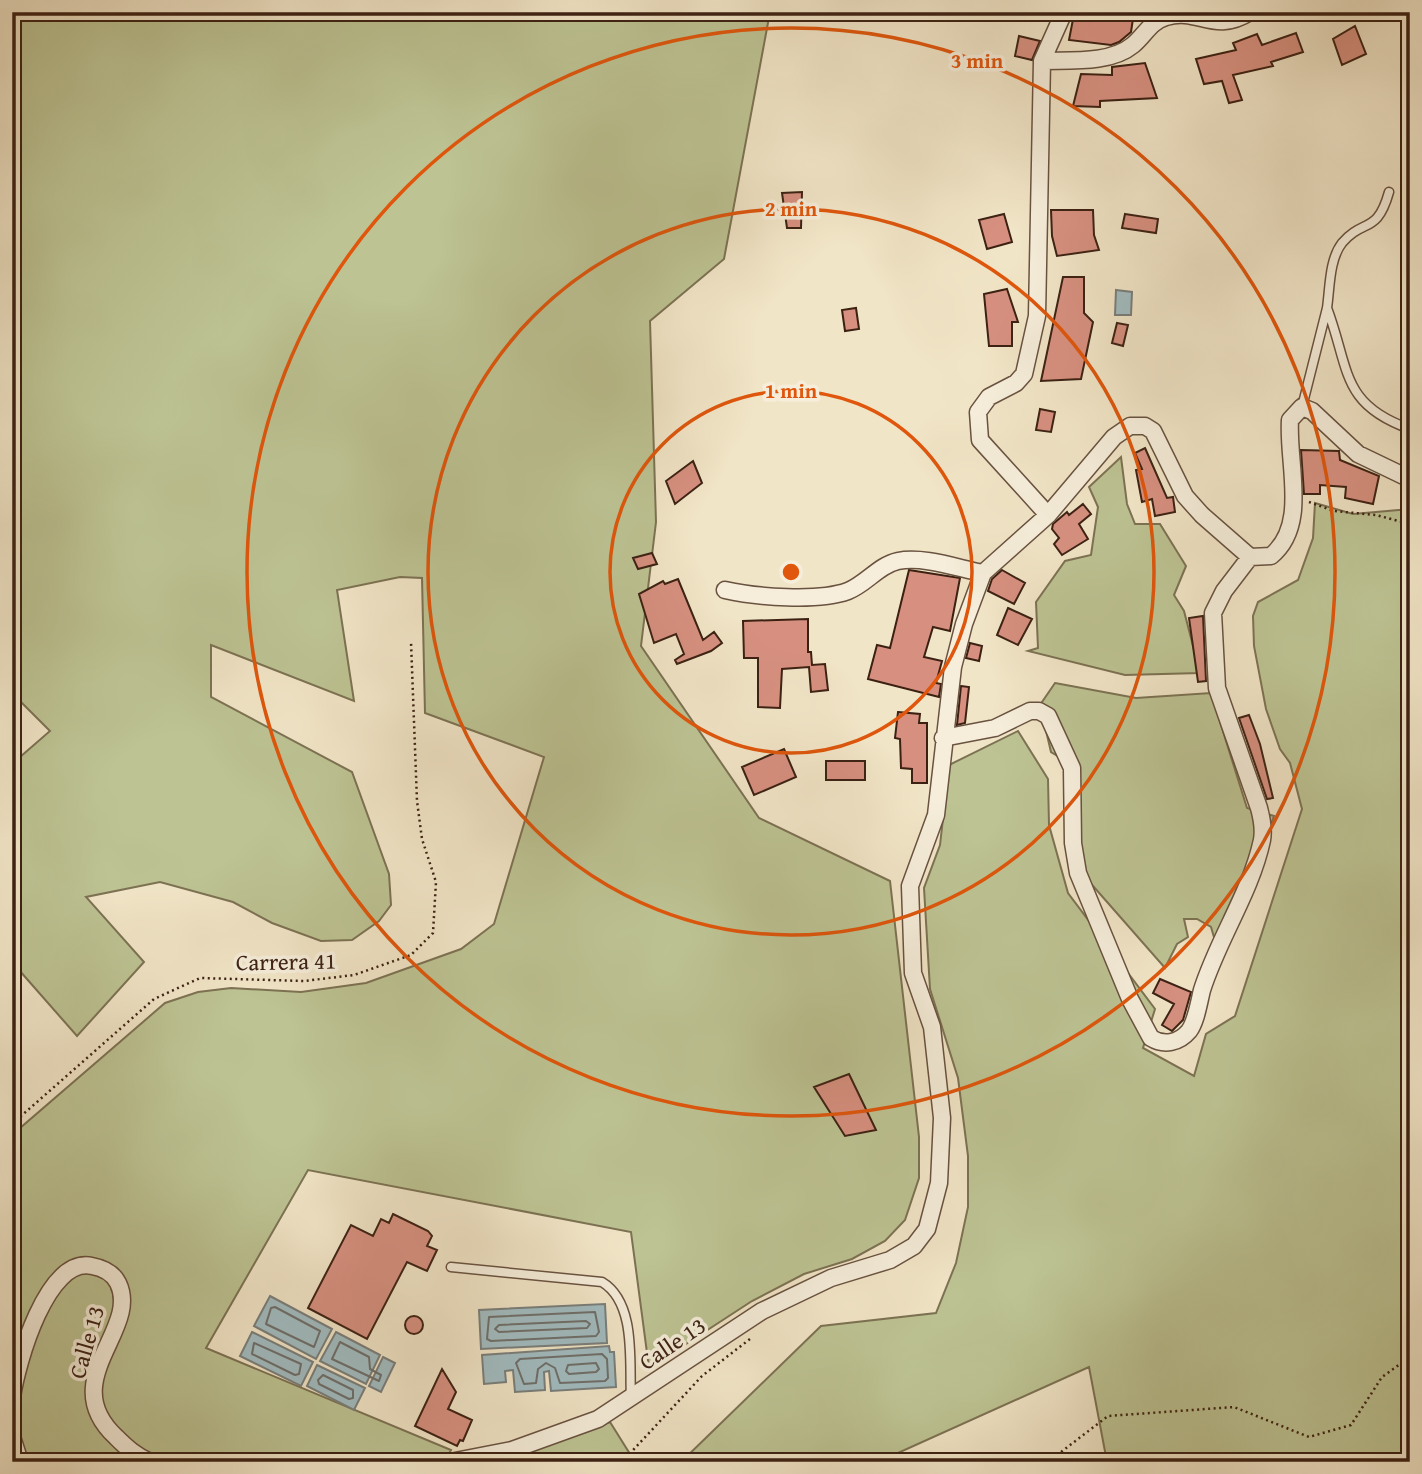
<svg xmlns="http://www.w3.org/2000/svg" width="1422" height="1474" viewBox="0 0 1422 1474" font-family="'Gentium Book Plus',serif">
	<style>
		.green { fill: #bdc393; stroke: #7c7253; stroke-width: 2 }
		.water { fill: #a1bcc1; stroke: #797e7b; stroke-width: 2 }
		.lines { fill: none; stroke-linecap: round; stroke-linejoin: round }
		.shore { stroke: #6e6e6a; stroke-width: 2 }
		.building { fill: #d79080; stroke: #3c2113; stroke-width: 2 }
		.lane-casing { stroke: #695240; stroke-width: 11 }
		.street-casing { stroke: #695240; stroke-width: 19 }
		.path { stroke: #3c2113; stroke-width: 2.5; stroke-dasharray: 2 3.5; stroke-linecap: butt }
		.lane { stroke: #f6eedb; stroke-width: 8 }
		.street { stroke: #f6eedb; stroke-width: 16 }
		.ring { fill: none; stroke: #df560c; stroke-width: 3.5 }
		.labels { text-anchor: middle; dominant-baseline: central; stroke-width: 7; stroke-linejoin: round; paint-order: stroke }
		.street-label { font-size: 23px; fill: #3c2113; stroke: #f6eedb }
		.centre { fill: #df560c; stroke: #f6eedb; stroke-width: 3.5 }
		.ring-label { font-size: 21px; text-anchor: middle; font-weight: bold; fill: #df560c; stroke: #f6eedb; stroke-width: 7; stroke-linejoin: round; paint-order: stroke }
	</style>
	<rect width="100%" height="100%" fill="#f1e5c7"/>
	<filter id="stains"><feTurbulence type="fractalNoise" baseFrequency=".00286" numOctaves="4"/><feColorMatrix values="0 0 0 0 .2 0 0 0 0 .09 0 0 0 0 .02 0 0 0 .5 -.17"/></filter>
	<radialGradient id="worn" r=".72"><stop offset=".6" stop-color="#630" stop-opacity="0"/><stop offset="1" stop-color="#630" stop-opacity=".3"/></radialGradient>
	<path class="green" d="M12,12H770L724,259L650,321L656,522L641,646L759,818L890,881L919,1137V1178L905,1220L885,1241L852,1259L804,1274L752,1301L649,1368L631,1232L308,1170L206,1348L451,1450L444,1462H12V1135L165,1003L198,992L231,988L301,992L366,983L461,949L494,924L544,757L425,713L422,578L400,577L337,590L354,701L211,645V697L352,772L389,874L391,905L379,921L352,940L321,941L272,923L233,902L160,882L86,897L144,962L77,1036L12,962V764L50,731L12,693Z
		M1121,457L1127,504L1135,524H1160L1186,566L1174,595L1184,611L1200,673L1125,675L1028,651L1038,648L1036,602L1065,561L1091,555L1098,507L1089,487Z
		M1315,503L1353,514L1410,509V1462H1107L1089,1367L878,1462H681L821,1326L936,1313L956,1263L968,1207V1156L958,1078L930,989L924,888L940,845L949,765L1018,731L1048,779L1049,825L1068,893L1155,1009L1143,1048L1194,1076L1206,1034L1235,1016L1302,809L1290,763L1280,749L1266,709L1254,646L1253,616L1258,602L1298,580L1313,538Z
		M1055,683L1136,698L1211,693L1247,808L1274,816L1221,961L1211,927L1197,919H1184L1188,937L1177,944L1165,968L1086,878L1066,761L1051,752L1040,705Z
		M610,1422L635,1462H499Z"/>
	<path class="water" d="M1116,290L1132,292L1131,315H1115Z
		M270,1296L332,1329L316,1359L254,1326Z
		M605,1304L607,1343L481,1349L479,1310Z
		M252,1332L313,1362L301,1386L240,1356Z
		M336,1332L380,1355L366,1384L320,1361Z
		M609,1346L610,1352H614L616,1387L551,1391L549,1371L544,1372L545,1390L515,1392L513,1370L505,1371L506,1382L484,1384L482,1355Z
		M383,1357L395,1363L381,1392L369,1386Z
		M317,1365L365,1388L354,1410L307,1386Z"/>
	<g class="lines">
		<path class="shore" d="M275,1307L320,1331L314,1347L266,1324L271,1308Z
			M595,1312L599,1332L596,1336L491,1341L487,1339L489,1317Z
			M586,1321L590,1324L587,1328L499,1332L495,1329L499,1325Z
			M340,1342L369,1357L370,1369L381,1375L379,1381L332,1359Z
			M254,1343L301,1364L299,1374L295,1375L252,1354Z
			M602,1354L607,1359L608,1378L605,1381L560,1383L555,1368L546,1363L538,1369L536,1383L524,1384L516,1363L520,1359Z
			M596,1363L599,1369L596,1372L569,1374L566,1371L568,1365Z
			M323,1375L353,1390V1398L349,1399L319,1384L318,1380Z"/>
	</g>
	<path class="building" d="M1118,12H1134L1131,32L1119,42L1111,45L1069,40L1074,14L1117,18Z
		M1355,26L1366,54L1342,65L1333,39Z
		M1296,33L1303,52L1271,62L1273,66L1233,75L1242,100L1229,103L1222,81L1204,84L1196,59L1236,50L1233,43L1257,34L1262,45Z
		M1019,36L1040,41L1032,60L1015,56Z
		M1145,63L1157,98L1100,101V107L1073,106L1081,74L1112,75V67Z
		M802,192L801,228H787L782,193Z
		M1051,210H1093L1094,235L1099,250L1057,256L1052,236Z
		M1004,214L1012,242L987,249L979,220Z
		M1125,214L1158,219L1156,233L1122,228Z
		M1063,277H1084V313L1093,322L1081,379L1041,381Z
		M1007,289L1018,322H1012V346H989L984,294Z
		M856,308L859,329L845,331L842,310Z
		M1117,323L1128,325L1123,346L1112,343Z
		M1040,409L1055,412L1051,432L1036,430Z
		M1145,448L1167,498L1173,497L1175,512L1155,516L1152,499L1142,502L1136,470L1142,469L1135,453Z
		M1301,450L1339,451L1340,460L1379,476L1373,504L1345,498L1346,487L1320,485V494H1304Z
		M693,461L702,483L675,504L666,481Z
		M1083,504L1091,514L1079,524L1088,539L1062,555L1054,544L1059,538L1052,529L1053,524L1067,512L1069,515Z
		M652,553L657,564L638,569L633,558Z
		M909,570L960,578L950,631L933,627L924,657L942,661L936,683L941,684L939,697L868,679L877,645L890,648Z
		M1002,570L1025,583L1014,604L988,591L992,579Z
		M678,579L703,640L714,632L722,643L711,651L677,664L675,660L684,654L676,634L654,643L639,594L663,581L665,584Z
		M1008,608L1032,619L1018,645L997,635Z
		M1203,616L1206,681L1198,682L1189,618Z
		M808,619V652H811L812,665L825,664L828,690L811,692L809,667L782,669L780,708L758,707V658H744L743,621Z
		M970,643L982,646L979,661L966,658Z
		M961,686L969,687L965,723L957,725Z
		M898,712L920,714L919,723H927V783H912V769L901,768L900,739L895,738Z
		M1249,715L1260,744L1273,798L1267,799L1239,718Z
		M784,749L796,777L754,795L742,767Z
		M826,761H865V780H826Z
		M1160,979L1191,992L1183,1020L1172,1031L1162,1025L1174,1004L1153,993Z
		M849,1074L876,1130L845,1136L814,1087Z
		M393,1214L428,1231L432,1236L427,1246L437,1250L427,1271L407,1262L367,1339L308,1308L351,1225L373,1236L381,1219L389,1223Z
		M405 1325a9 9 0 1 1 18 0a9 9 0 1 1-18 0Z
		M442,1369L456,1392L448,1409L472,1420L463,1441L460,1440L457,1446L415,1426Z"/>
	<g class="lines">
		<g class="lane-casing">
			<path id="lane" d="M1327,308C1330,288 1329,260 1342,243C1363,218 1377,235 1389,192
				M1410,325V346
				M1302,407L1327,308C1350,369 1340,404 1410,429
				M451,1267L602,1282C637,1303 629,1364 631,1398"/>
		</g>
		<g class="street-casing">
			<path id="street" d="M1042,61C1070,60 1110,64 1133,45C1144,36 1151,21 1166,17C1199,7 1213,35 1250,12
				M1048,515L980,440L978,412L989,397L1016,383L1024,374L1037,316L1042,61L1064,12
				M725,590C756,597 818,602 848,591C866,584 879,565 898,561C924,556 957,568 983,573
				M943,738L995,728L1030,711H1039L1048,716L1072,768L1073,843L1078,873L1130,999L1151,1038C1164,1046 1179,1043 1189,1031C1196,1022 1199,1002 1202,990C1218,939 1251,892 1262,840C1264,829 1262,819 1259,808L1217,688L1213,613L1224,591L1250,557
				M12,1397C17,1363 47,1256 92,1266C103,1268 113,1273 118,1283C141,1330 55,1380 116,1437C127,1448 136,1456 150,1462
				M12,1437L20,1462
				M450,1462L512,1450L598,1419L762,1311L831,1278L890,1260L914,1246L927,1229L939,1183L942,1118L932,1027L913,973L910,886L936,815L953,667L964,624L983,573L1048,515L1114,437L1130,426H1145L1153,431L1185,496L1202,515L1250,557L1271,556C1309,525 1287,464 1290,420L1302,407L1312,411L1358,454L1410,479"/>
		</g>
		<path class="path" d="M1309,502L1334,511L1376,515L1410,524
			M12,1124L154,999L200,978L304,981L354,975L411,955L433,933L436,882L422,839L417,801L411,642
			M622,1462L702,1376L750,1339
			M1048,1462L1108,1416L1234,1407L1309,1437L1351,1425L1382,1377L1410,1357"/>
		<use href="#lane" class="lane"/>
		<use href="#street" class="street"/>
	</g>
	<g class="ring">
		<circle cx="791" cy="572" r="181"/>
		<circle cx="791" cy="572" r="363"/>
		<circle cx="791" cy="572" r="544"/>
	</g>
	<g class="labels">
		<g class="street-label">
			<text transform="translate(286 961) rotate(-1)">Carrera 41</text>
			<text transform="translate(86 1342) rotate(-74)">Calle 13</text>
			<text transform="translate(672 1343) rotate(-34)">Calle 13</text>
		</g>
	</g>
	<circle cx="791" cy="572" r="10" class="centre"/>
	<g class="ring-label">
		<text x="977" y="68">3 min</text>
		<text x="791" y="216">2 min</text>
		<text x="791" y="398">1 min</text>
	</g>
	<rect width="1422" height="1474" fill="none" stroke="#f1e5c7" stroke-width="42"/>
	<rect x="14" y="14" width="1394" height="1446" fill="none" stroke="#3c2113" stroke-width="3.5"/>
	<rect x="21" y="21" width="1380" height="1432" fill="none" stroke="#3c2113" stroke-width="2"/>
	<rect width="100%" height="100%" filter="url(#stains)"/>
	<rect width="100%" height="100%" fill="url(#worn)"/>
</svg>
